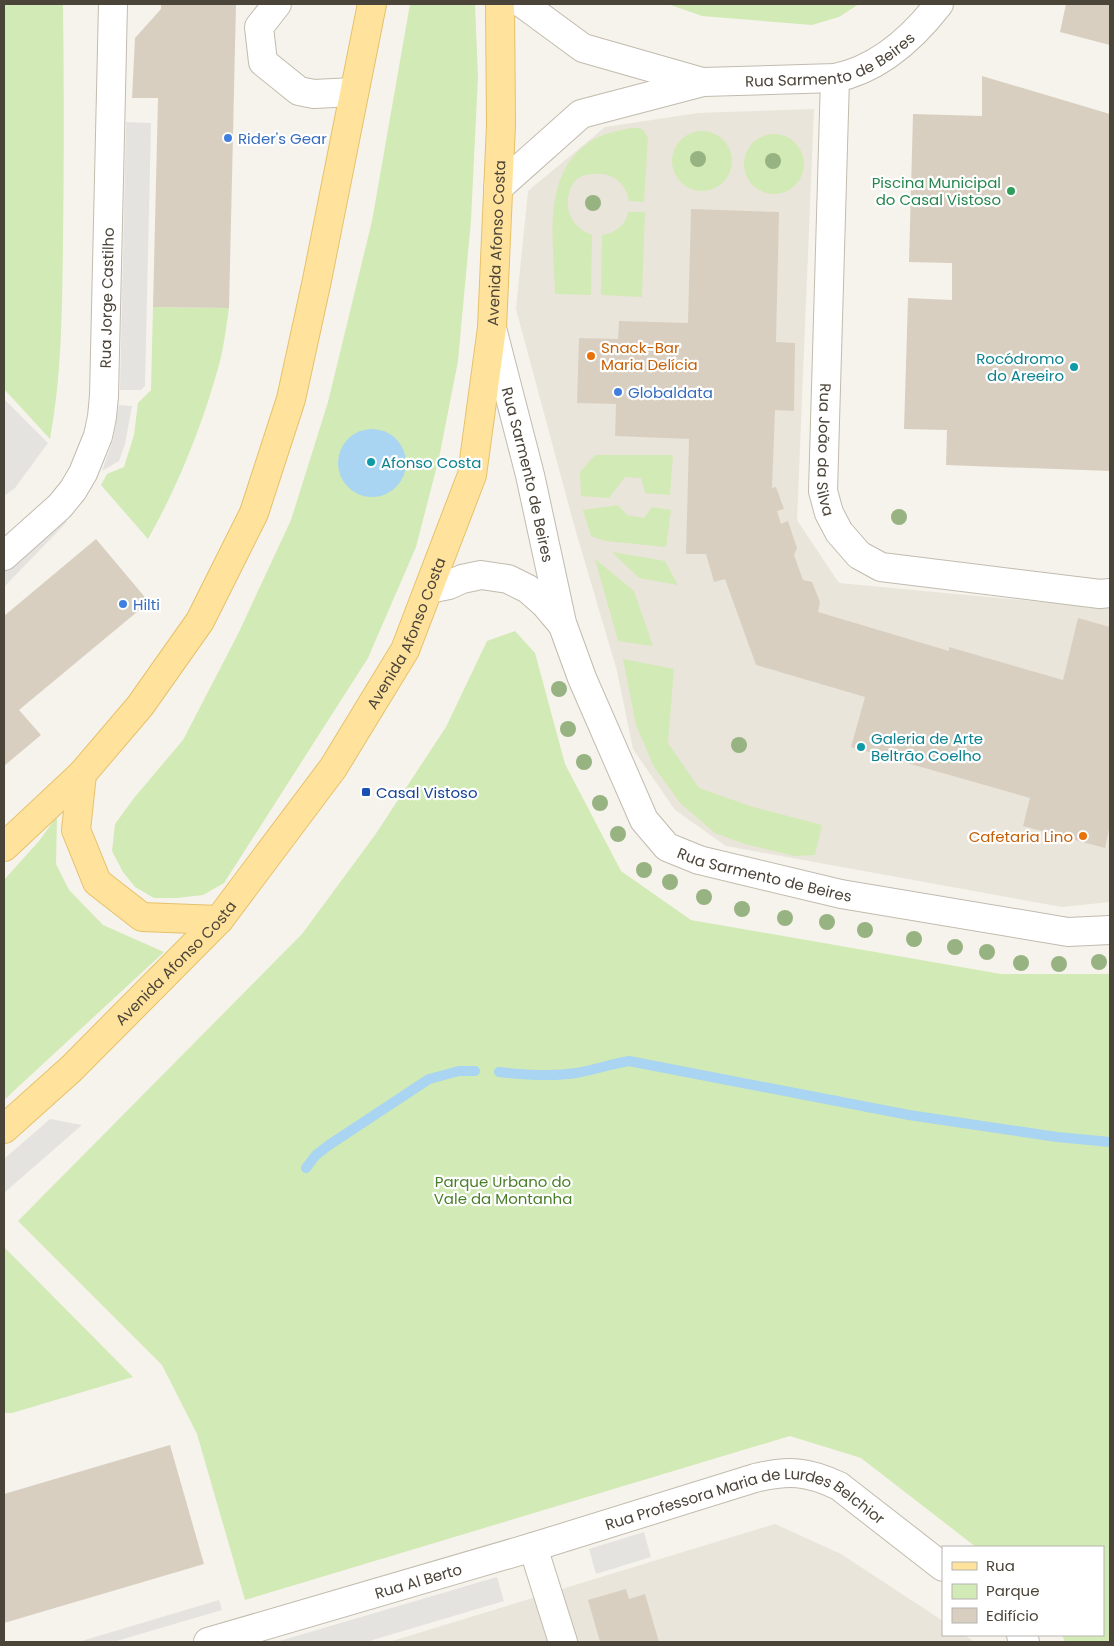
<svg xmlns="http://www.w3.org/2000/svg" width="1114" height="1646" viewBox="0 0 1114 1646" font-family="Poppins,sans-serif">
	<style>
		.residential { fill: #eae5da }
		.green { fill: #d2eab5 }
		.parking { fill: #e5e3e0 }
		.water { fill: #a9d4f2 }
		.lines { fill: none; stroke-linecap: round; stroke-linejoin: round }
		.stream { stroke: #a9d4f2; stroke-width: 10 }
		.building { fill: #d8cfc1 }
		.minor-casing { stroke: #c2bbae; stroke-width: 30 }
		.primary-casing { stroke: #e6c16a; stroke-width: 30 }
		.minor { stroke: #fff; stroke-width: 28 }
		.primary { stroke: #ffe39c; stroke-width: 28 }
		.tree { fill: #97b381 }
		.shop-dot { fill: #3f7fe0; stroke: #fff; stroke-width: 2 }
		.leisure-dot { fill: #2e9e5b; stroke: #fff; stroke-width: 2 }
		.food-dot { fill: #e8710a; stroke: #fff; stroke-width: 2 }
		.culture-dot { fill: #0f9aa8; stroke: #fff; stroke-width: 2 }
		.transit-dot { fill: #1a4fb4; stroke: #fff; stroke-width: 2 }
		.labels { text-anchor: middle; dominant-baseline: central; stroke-width: 4.5; stroke-linejoin: round; paint-order: stroke }
		.street-label { font-size: 15px; fill: #4b4439; stroke: #fff }
		.shop-label { font-size: 15px; fill: #366cbe; stroke: #fff; text-anchor: start }
		.leisure-label { font-size: 15px; fill: #27864d; stroke: #fff; text-anchor: end }
		.food-label { font-size: 15px; fill: #c56008; stroke: #fff; text-anchor: start }
		.culture-label { font-size: 15px; fill: #0d838f; stroke: #fff; text-anchor: start }
		.transit-label { font-size: 15px; fill: #164399; stroke: #fff; text-anchor: start }
		.park-label { font-size: 15px; fill: #4a7f2a; stroke: #fff }
	</style>
	<rect width="100%" height="100%" fill="#f6f3ec"/>
	<path class="residential" d="M814,109L797,520L839,583L1085,606L1110,604V902L1062,907L726,846L675,810L633,749L617,671L574,525L516,309L528,191L605,127L698,113Z
		M775,1524L841,1554L943,1621V1635H964L975,1642H389Z"/>
	<path class="green" d="M4,4H63C64,83 64,163 63,243C62,309 62,374 50,439L4,389Z
		M410,4H475L478,77L471,220L458,361L439,458L416,547L368,658L224,883L203,895L177,898H154L135,887L123,872L112,851L115,824L134,798L183,740L238,634L291,520L328,402L372,221Z
		M668,4H859L839,17L812,25L702,16Z
		M631,128H639L643,130L648,138L644,202L629,201C626,183 612,172 594,174C588,174 580,176 576,180C573,183 570,189 569,193C564,213 574,228 592,235L591,295L555,294C554,243 540,174 591,141C603,133 618,131 631,128Z
		M672 161a30 30 0 1 1 60 0a30 30 0 1 1-60 0Z
		M744 164a30 30 0 1 1 60 0a30 30 0 1 1-60 0Z
		M628,212H645L642,297L601,295L602,235C615,233 626,225 628,212Z
		M153,307L229,308C226,327 224,347 219,365C202,426 179,484 148,539L101,485L107,474L124,467L134,435L138,403L151,390Z
		M595,455H673L670,495L645,493L641,478L625,477L609,498L581,496L580,472Z
		M618,505L627,515L644,518L652,507L671,510L666,547L605,541L591,536L583,510Z
		M612,552L665,561L678,585L639,578Z
		M595,559L634,591L653,646L618,641Z
		M515,631L535,653L565,764L621,871L691,920L1001,974H1110V1642H1065L1062,1635H1103V1547H976L861,1458L790,1436L245,1600L197,1434L162,1365L18,1221L302,934L375,835L446,727L487,641Z
		M623,659L674,669L668,743L699,788L753,807L822,825L815,855L795,856L745,844L715,833L681,804L654,767L636,725Z
		M57,816L56,864L69,890L103,925L164,952L4,1100V880L39,841Z
		M4,1247L133,1377L12,1413H4Z"/>
	<path class="parking" d="M126,122L151,123L145,386L141,390H120Z
		M4,399L48,443L15,488L4,496Z
		M119,405L132,406L125,444L119,461L102,471L113,440Z
		M60,514L67,522L4,587V572Z
		M50,1119L82,1125L4,1193V1159Z
		M644,1532L651,1557L596,1574L589,1549Z
		M497,1577L504,1601L366,1642H276Z
		M219,1600L222,1610L113,1642H78Z"/>
	<path class="water" d="M338 463a34 34 0 1 1 68 0a34 34 0 1 1-68 0Z"/>
	<g class="lines">
		<path class="stream" d="M499,1072C525,1075 550,1077 576,1073C594,1070 611,1064 629,1061L909,1115L1057,1137L1110,1142
			M306,1168L316,1155L329,1145L429,1079L459,1071H475"/>
	</g>
	<path class="building" d="M161,4H236L229,308L153,307L158,98H132L135,38L161,9Z
		M1066,4H1110V45L1060,32Z
		M982,76L1110,114V471L946,465L947,430L904,429L908,298L952,300V263L909,262L913,114L982,116Z
		M691,209L779,212L776,342L795,343L794,411L775,410L772,488L776,487L784,509L777,511L781,524L788,521L797,548L794,555L803,580L812,582L820,602L818,612L949,651V647L1063,680L1078,618L1110,627V824L1105,848L1023,826L1030,798L851,747L865,697L756,665L725,579L714,582L706,554H686L689,439L615,436L616,404L577,403L579,338L618,339L619,321L688,323Z
		M96,539L149,602L19,710L41,735L4,766V616Z
		M170,1445L204,1564L4,1623V1494Z
		M626,1589L629,1599L645,1594L659,1642H600L588,1600Z"/>
	<g class="lines">
		<g class="minor-casing">
			<g id="minor">
				<path d="M277,4L259,27L263,62L299,91L314,94L354,92"/>
				<path d="M523,4L583,48L702,82"/>
				<path id="s1" d="M835,78L823,491L829,513L839,532L859,555L881,567L1100,594L1110,593"/>
				<path id="s2" d="M498,188L581,114L703,82L835,78C879,69 912,39 939,4"/>
				<path id="s3" d="M492,328L530,475L562,623L582,678L644,820L667,847L699,860L841,894L1068,932L1110,930"/>
				<path id="s4" d="M4,556L60,506L73,490L83,473L98,436L102,417L104,396L113,4"/>
				<path d="M429,589L449,585L462,579L481,575L508,579L528,589L545,604L561,623"/>
				<path d="M533,1547L563,1642"/>
				<path d="M1021,1635L1025,1642"/>
				<path id="s5" d="M208,1642L533,1547L755,1478C789,1470 807,1471 839,1486L943,1567"/>
			</g>
		</g>
		<g class="primary-casing">
			<g id="primary">
				<path d="M82,774L76,830L97,882L142,917L219,920"/>
				<path d="M4,847L82,774L140,706L200,621L254,513L291,399L317,280L372,4"/>
				<path id="s6" d="M4,1129L71,1069L219,920L333,768L405,650L472,475L492,328L501,125L500,4"/>
			</g>
		</g>
		<use href="#minor" class="minor"/>
		<use href="#primary" class="primary"/>
	</g>
	<g class="tree">
		<circle cx="698" cy="159" r="8"/>
		<circle cx="773" cy="161" r="8"/>
		<circle cx="593" cy="203" r="8"/>
		<circle cx="899" cy="517" r="8"/>
		<circle cx="559" cy="689" r="8"/>
		<circle cx="568" cy="729" r="8"/>
		<circle cx="739" cy="745" r="8"/>
		<circle cx="584" cy="762" r="8"/>
		<circle cx="600" cy="803" r="8"/>
		<circle cx="618" cy="834" r="8"/>
		<circle cx="644" cy="870" r="8"/>
		<circle cx="670" cy="882" r="8"/>
		<circle cx="704" cy="897" r="8"/>
		<circle cx="742" cy="909" r="8"/>
		<circle cx="785" cy="918" r="8"/>
		<circle cx="827" cy="922" r="8"/>
		<circle cx="865" cy="930" r="8"/>
		<circle cx="914" cy="939" r="8"/>
		<circle cx="955" cy="947" r="8"/>
		<circle cx="987" cy="952" r="8"/>
		<circle cx="1099" cy="962" r="8"/>
		<circle cx="1021" cy="963" r="8"/>
		<circle cx="1059" cy="964" r="8"/>
	</g>
	<g class="shop-dot">
		<circle cx="228" cy="138" r="5"/>
		<circle cx="618" cy="392" r="5"/>
		<circle cx="123" cy="604" r="5"/>
	</g>
	<circle class="leisure-dot" cx="1011" cy="191" r="5"/>
	<g class="food-dot">
		<circle cx="591" cy="356" r="5"/>
		<circle cx="1083" cy="836" r="5"/>
	</g>
	<g class="culture-dot">
		<circle cx="1074" cy="367" r="5"/>
		<circle cx="371" cy="462" r="5"/>
		<circle cx="861" cy="747" r="5"/>
	</g>
	<rect class="transit-dot" x="361" y="787" width="10" height="10" rx="2.5"/>
	<g class="labels">
		<g class="street-label">
			<text stroke="none"><textPath href="#s2" startOffset="369">Rua Sarmento de Beires</textPath></text>
			<text stroke="none"><textPath href="#s6" startOffset="1049">Avenida Afonso Costa</textPath></text>
			<text stroke="none"><textPath href="#s4" startOffset="294">Rua Jorge Castilho</textPath></text>
			<text stroke="none"><textPath href="#s1" startOffset="372">Rua João da Silva</textPath></text>
			<text stroke="none"><textPath href="#s3" startOffset="151">Rua Sarmento de Beires</textPath></text>
			<text stroke="none"><textPath href="#s6" startOffset="644">Avenida Afonso Costa</textPath></text>
			<text stroke="none"><textPath href="#s3" startOffset="654">Rua Sarmento de Beires</textPath></text>
			<text stroke="none"><textPath href="#s6" startOffset="239">Avenida Afonso Costa</textPath></text>
			<text stroke="none"><textPath href="#s5" startOffset="564">Rua Professora Maria de Lurdes Belchior</textPath></text>
			<text stroke="none"><textPath href="#s5" startOffset="219">Rua Al Berto</textPath></text>
		</g>
		<g class="shop-label">
			<text x="238" y="138">Rider's Gear</text>
			<text x="628" y="392">Globaldata</text>
			<text x="133" y="604">Hilti</text>
		</g>
		<g class="leisure-label">
			<text x="1001" y="182">Piscina Municipal<tspan x="1001" dy="17">do Casal Vistoso</tspan></text>
		</g>
		<g class="food-label">
			<text x="601" y="347">Snack-Bar<tspan x="601" dy="17">Maria Delícia</tspan></text>
			<text x="1073" y="836" text-anchor="end">Cafetaria Lino</text>
		</g>
		<g class="culture-label">
			<text x="1064" y="358" text-anchor="end">Rocódromo<tspan x="1064" dy="17">do Areeiro</tspan></text>
			<text x="381" y="462">Afonso Costa</text>
			<text x="871" y="738">Galeria de Arte<tspan x="871" dy="17">Beltrão Coelho</tspan></text>
		</g>
		<g class="transit-label">
			<text x="376" y="792">Casal Vistoso</text>
		</g>
		<g class="park-label">
			<text x="503" y="1181">Parque Urbano do<tspan x="503" dy="17">Vale da Montanha</tspan></text>
		</g>
	</g>
	<rect width="1114" height="1646" fill="none" stroke="#4b4439" stroke-width="10"/>
	<rect x="942" y="1546" width="162" height="90" fill="#ffffff" stroke="#b7b4b0"/>
	<rect x="952" y="1562" width="25" height="8" fill="#ffe39c" stroke="#b7b4b0"/>
	<text x="986" y="1571" font-size="15" fill="#4b4439">Rua</text>
	<rect x="952" y="1584" width="25" height="15" fill="#d2eab5" stroke="#b7b4b0"/>
	<text x="986" y="1596" font-size="15" fill="#4b4439">Parque</text>
	<rect x="952" y="1608" width="25" height="15" fill="#d8cfc1" stroke="#b7b4b0"/>
	<text x="986" y="1621" font-size="15" fill="#4b4439">Edifício</text>
</svg>
